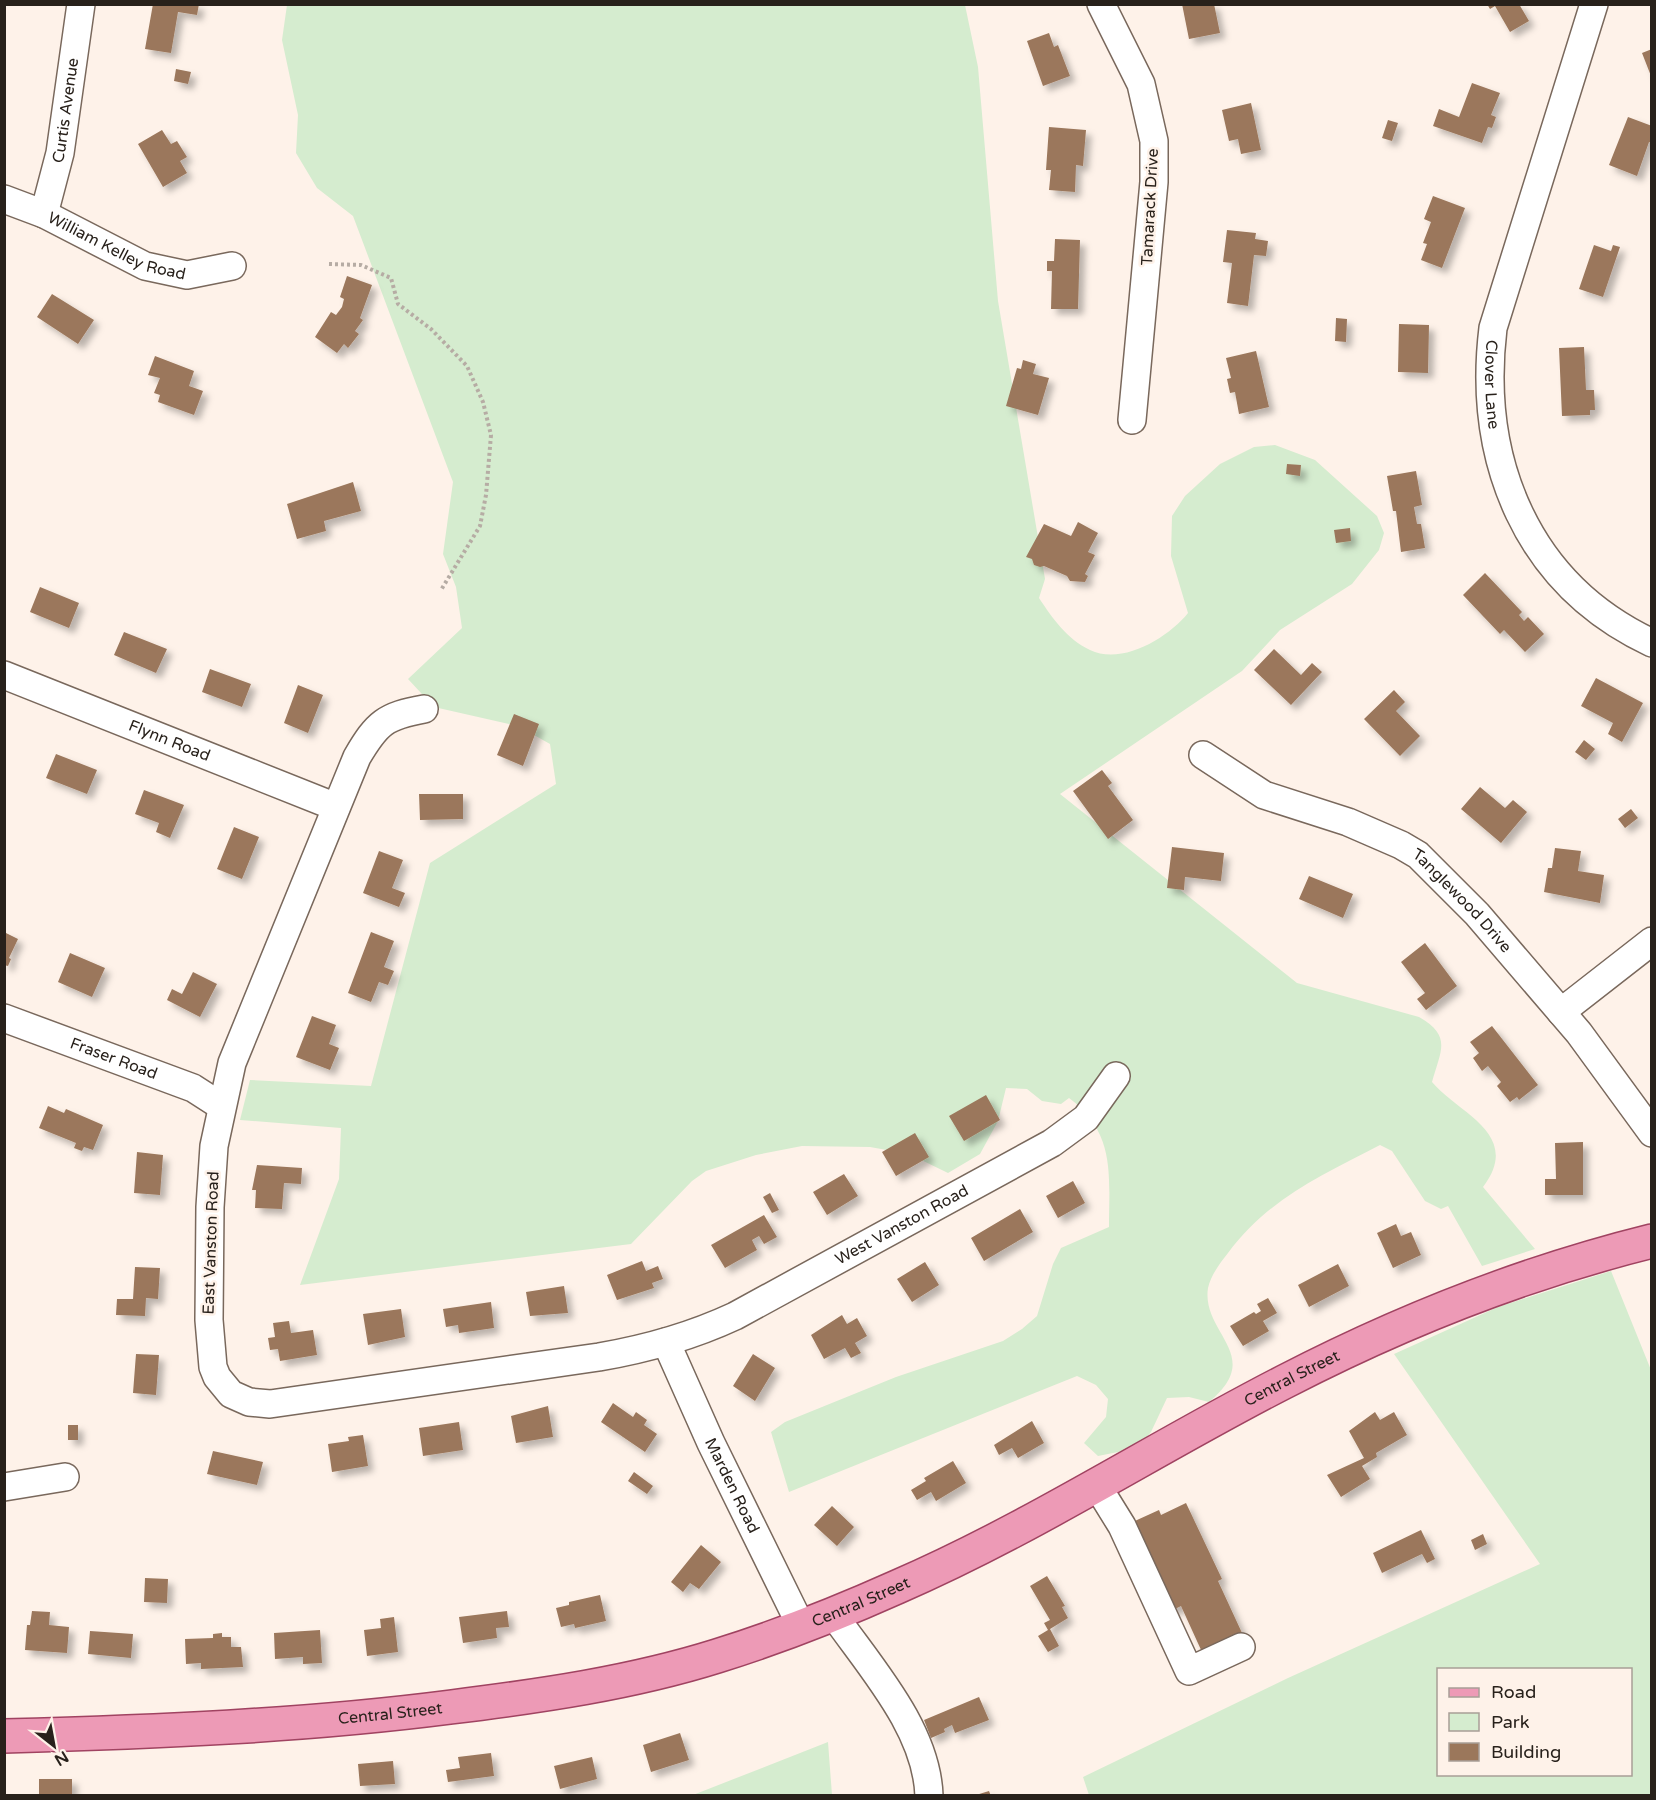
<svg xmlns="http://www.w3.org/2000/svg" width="1656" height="1800" viewBox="0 0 1656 1800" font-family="'Varela Round',sans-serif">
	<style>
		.green { fill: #d5eccf; fill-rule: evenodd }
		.building { fill: #9b775b; filter: url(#shadow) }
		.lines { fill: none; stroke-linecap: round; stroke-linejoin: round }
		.minor-casing { stroke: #79685c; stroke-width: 30 }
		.major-casing { stroke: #a04361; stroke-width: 36 }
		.path { stroke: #b6aca4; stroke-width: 4; stroke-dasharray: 3 3; stroke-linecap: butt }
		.minor { stroke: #fff; stroke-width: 27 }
		.major { stroke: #ed9ab6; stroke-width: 33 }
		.labels { text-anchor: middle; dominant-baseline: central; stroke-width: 5; stroke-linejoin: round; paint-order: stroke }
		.street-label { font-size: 16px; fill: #28211b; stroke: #fef2e9 }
	</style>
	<defs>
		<filter id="shadow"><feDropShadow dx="5.5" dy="5.5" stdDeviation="3" flood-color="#0004"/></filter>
	</defs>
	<rect width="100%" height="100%" fill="#fef2e9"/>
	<path class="green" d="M287,5H965L978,67L998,301L1045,579L1039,598C1053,619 1067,639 1090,650C1122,666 1169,637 1188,613L1171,556L1172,516L1185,496L1220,464L1254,447L1275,445L1315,460L1377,516L1384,533L1379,550L1352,584L1280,630L1242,671L1060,794L1297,983L1419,1017C1452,1036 1441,1050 1432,1082C1459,1114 1523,1134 1483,1187L1535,1249L1482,1266L1448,1206L1441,1209L1425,1201L1392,1151L1380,1145C1321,1176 1269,1198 1228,1253C1220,1263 1211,1275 1208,1288C1201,1334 1266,1355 1209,1402L1189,1397L1167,1398L1151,1432L1138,1448L1098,1456L1084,1443L1106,1417L1108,1399L1096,1385L1077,1376L789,1492L771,1432L785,1422L896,1377L1003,1341L1022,1329L1037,1316L1053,1264L1061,1248L1109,1227C1109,1175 1116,1133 1069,1098L1061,1104L1042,1101L1027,1089L1006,1088L998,1121L980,1154L948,1173L909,1154L870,1147L802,1146L756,1155L706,1171L692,1181L631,1244L300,1285L339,1179L341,1128L240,1120L250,1080L371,1086L430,863L556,784L550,744L518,726L434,707L408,679L462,628L456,587L443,554L453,482L353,216L317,188L296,153L298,115L282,40Z
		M1611,1271L1651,1370V1795H1089L1083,1777L1288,1678L1540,1564L1394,1354L1498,1307ZM1438,1670H1630V1774H1438Z
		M828,1742L832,1795H693Z"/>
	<path class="building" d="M153,4H199L197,15L178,12L171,53L145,49Z
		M1182,4H1214L1220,33L1189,39Z
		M1487,4H1519L1529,21L1510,32L1495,6L1490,9Z
		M1049,33L1054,47L1058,45L1070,76L1043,86L1027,41Z
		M1652,49V76H1651L1642,53Z
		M176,69L191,72L188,84L174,81Z
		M1472,83L1500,93L1491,115L1496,117L1492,128L1488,127L1482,143L1433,126L1439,109L1459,117Z
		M1251,103L1261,150L1241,154L1238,139L1229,141L1222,110Z
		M1628,117L1652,126V143L1649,142L1637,176L1609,165Z
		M1388,120L1398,123L1392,141L1382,138Z
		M1049,127L1086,130L1083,166L1076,165L1075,192L1049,190L1051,170H1046Z
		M162,130L171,144L177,141L187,157L180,161L187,173L163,187L138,144Z
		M1433,196L1465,208L1442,268L1421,260L1427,244L1423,243L1431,222L1424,219Z
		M1227,230L1256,233L1255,239L1268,241L1266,256L1254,255L1248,306L1227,303L1232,263L1223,262Z
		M1055,239L1080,240L1078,309H1051L1052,271H1047V261H1054Z
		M1594,245L1611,251L1613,245L1620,247L1603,297L1579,289Z
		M347,276L372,285L360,318L363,320L355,331L359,334L348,348L344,344L337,353L315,337L331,312L336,315L342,307L344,299L340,297Z
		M52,294L94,320L78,344L37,317Z
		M1336,318L1347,319L1346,342L1335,341Z
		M1399,324L1429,325L1428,373L1398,372Z
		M1584,347L1586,390H1594L1595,410H1590V415L1562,416L1559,348Z
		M1256,351L1269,407L1239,414L1235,392L1230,393L1227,379L1231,378L1226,358Z
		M155,356L194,371L189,386L203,391L194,415L158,402L160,395L154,393L160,378L148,375Z
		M1023,360L1036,364L1033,374L1049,378L1038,415L1006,406L1017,368L1021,369Z
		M1287,464L1301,465L1300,476L1286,474Z
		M1416,471L1422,505L1414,507L1417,524H1421L1425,548L1401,552L1396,511H1393L1387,476Z
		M353,482L361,511L324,521L326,531L297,539L287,504Z
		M1078,522L1098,533L1088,552L1095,555L1085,574L1088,576L1085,582L1070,581L1067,576L1044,566L1040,567L1034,565L1032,559L1026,557L1044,524L1071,536Z
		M1350,528L1351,541L1336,543L1334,530Z
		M1485,573L1522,612L1519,615L1524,621L1528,617L1544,634L1525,652L1504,630L1500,634L1463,595Z
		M40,587L79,603L69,628L30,612Z
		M124,632L167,649L156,673L114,655Z
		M1274,649L1301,675L1312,663L1322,672L1291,705L1254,670Z
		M210,669L251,684L242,707L202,692Z
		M1596,678L1643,703L1622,742L1608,734L1613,723L1581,706Z
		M298,685L323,695L308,733L284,723Z
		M1394,690L1405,702L1396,711L1420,736L1400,756L1364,719Z
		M514,714L539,724L523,766L497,755Z
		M1584,740L1595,749L1586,760L1575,752Z
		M56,754L97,770L87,794L46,778Z
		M1102,770L1112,783L1108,786L1133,820L1108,839L1073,791Z
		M1480,787L1505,808L1513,800L1527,812L1501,843L1461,809Z
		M144,790L184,805L170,838L156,832L159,823L135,814Z
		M419,794H463V819L420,820Z
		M1631,809L1638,818L1625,828L1618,819Z
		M234,827L259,837L242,879L217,869Z
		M1172,847L1224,853L1221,881L1185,877L1184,890L1167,888Z
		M1555,848L1581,851L1578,871L1604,875L1600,903L1544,892L1548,868H1552Z
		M379,851L403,860L392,888L405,893L399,907L363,893Z
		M1309,876L1353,894L1343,918L1299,899Z
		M4,932L18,939L9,958L11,959L8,966L4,965Z
		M371,932L394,941L384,967L394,971L388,985L379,982L371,1002L348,993Z
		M1425,943L1457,986L1426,1010L1417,999L1425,993L1401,962Z
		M70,953L105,968L92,997L58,982Z
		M193,972L217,984L200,1017L167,1000L172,989L182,994Z
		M312,1016L336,1025L329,1044L339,1048L330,1070L296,1057Z
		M1492,1026L1538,1085L1519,1100L1517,1097L1510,1102L1497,1086L1501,1082L1488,1066L1482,1071L1473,1058L1479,1053L1470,1042Z
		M986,1095L1000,1120L964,1141L949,1116Z
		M48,1106L64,1113L66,1109L103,1125L93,1150L84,1147L82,1151L74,1148L76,1143L39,1128Z
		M915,1133L929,1157L896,1176L882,1152Z
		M1583,1142V1195H1545V1179H1556L1555,1143Z
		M137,1152L163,1155L160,1195L134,1193Z
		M257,1165L302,1168L301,1184L284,1183L282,1209L255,1208L256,1190H252Z
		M844,1174L858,1196L827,1215L813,1192Z
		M1073,1181L1085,1203L1058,1218L1046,1196Z
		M770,1193L779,1210L772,1213L763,1197Z
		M1020,1209L1033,1232L984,1261L971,1238Z
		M764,1215L777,1237L764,1244L759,1236L752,1240L757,1250L725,1268L711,1245Z
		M1396,1224L1401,1236L1411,1232L1421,1255L1393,1268L1377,1233Z
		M642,1261L646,1271L658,1266L663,1279L652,1283L654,1288L617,1300L607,1275Z
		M925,1262L939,1285L912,1302L897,1279Z
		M1338,1264L1349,1286L1309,1307L1298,1285Z
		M135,1267L160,1268L158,1299L146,1298L145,1316L116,1315L117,1299H133Z
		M564,1286L568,1313L530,1316L526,1292Z
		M1268,1298L1277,1313L1263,1321L1269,1331L1243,1346L1230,1326L1254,1312L1256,1314L1261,1311L1257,1304Z
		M491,1302L494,1328L459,1333L458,1325L446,1327L443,1309Z
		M401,1309L405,1337L368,1345L363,1314Z
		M842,1315L847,1324L857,1318L867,1336L855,1343L861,1353L851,1358L845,1348L824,1359L811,1335Z
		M289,1321L291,1333L313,1330L317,1355L280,1361L278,1349L270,1350L268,1338L275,1337L273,1323Z
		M136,1354L159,1355L156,1395L133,1393Z
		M753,1354L775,1368L755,1401L733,1386Z
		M613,1403L633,1417L636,1412L647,1420L644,1425L657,1434L645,1452L601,1422Z
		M548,1406L553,1437L516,1443L511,1416Z
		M1375,1412L1380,1420L1394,1412L1407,1435L1376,1453L1377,1457L1362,1466L1370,1479L1341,1497L1327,1475L1364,1458L1349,1431Z
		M1032,1421L1044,1443L1018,1458L1012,1448L999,1455L994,1445Z
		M459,1422L463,1450L423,1456L419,1428Z
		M68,1425H78V1440H68Z
		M363,1435L368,1466L332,1472L328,1444L349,1441L348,1437Z
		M213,1451L263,1462L257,1485L207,1474Z
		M953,1461L966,1483L936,1501L931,1492L917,1500L911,1490L926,1481L924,1478Z
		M634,1472L653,1486L647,1494L628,1481Z
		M1186,1503L1222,1579L1218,1581L1242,1633L1202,1652L1181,1606L1171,1611L1126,1525L1159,1510L1161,1515Z
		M832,1506L854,1527L837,1546L814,1525Z
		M1421,1530L1435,1559L1427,1563L1422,1554L1382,1573L1373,1553Z
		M1483,1534L1487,1544L1475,1550L1471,1540Z
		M701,1545L721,1562L699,1589L690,1583L683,1592L671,1582Z
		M1047,1576L1065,1606L1062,1607L1068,1618L1050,1629L1059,1646L1048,1652L1038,1636L1048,1630L1044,1623L1050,1620L1030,1586Z
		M145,1578L168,1579L167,1603L144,1602Z
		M600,1595L606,1621L575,1628L574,1624L561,1627L556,1608L569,1605V1602Z
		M32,1611L50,1612L49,1625L69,1627L67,1653L25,1650L27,1625H30Z
		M507,1611L509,1627L496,1628L497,1638L463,1643L459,1617Z
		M394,1617L398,1652L367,1656L364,1630L381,1628L380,1619Z
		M320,1630L322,1663L303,1664V1657L275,1659L274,1633Z
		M90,1631L133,1634L131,1658L88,1654Z
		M222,1633V1637H231V1647H241L243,1667L201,1669V1663L186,1664L185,1639L213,1638V1634Z
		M979,1697L989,1720L955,1733L952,1725L944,1729L945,1732L931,1738L924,1720Z
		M680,1733L689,1760L651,1772L643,1745Z
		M491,1753L494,1776L448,1782L446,1770L460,1768L458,1757Z
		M592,1757L597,1779L560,1789L554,1766Z
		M393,1761L395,1784L360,1786L358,1764Z
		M39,1779H72V1796H39Z
		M989,1791L991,1796H976V1795Z"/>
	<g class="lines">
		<g class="minor-casing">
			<g id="minor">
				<path d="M1101,4L1141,84L1154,141V182L1132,420"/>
				<path id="s1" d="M1594,4L1493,328C1477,460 1526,584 1652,643"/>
				<path id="s2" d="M4,199L44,214L145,266L187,275L232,266"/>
				<path id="s3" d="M44,214L60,153L81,4"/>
				<path id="s4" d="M4,675L336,807"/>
				<path id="s5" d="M424,709C385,716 377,723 357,757L232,1063L214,1146L210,1207L209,1320L213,1367L217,1377L231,1394L249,1402L270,1404L599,1357C646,1349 692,1336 735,1316L1052,1143L1086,1118L1116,1076"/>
				<path id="s6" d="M1203,755L1264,795L1348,822L1401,845L1418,855L1477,914L1579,1033L1652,1133"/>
				<path d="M1561,1012L1652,941"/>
				<path id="s7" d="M4,1018L193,1088L221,1106"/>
				<path id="s8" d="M666,1342L711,1443L801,1626"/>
				<path d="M1096,1484L1122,1526L1189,1671L1241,1647"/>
				<path d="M4,1487L65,1477"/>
				<path d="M833,1614C870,1667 927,1729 929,1796"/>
			</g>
		</g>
		<g class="major-casing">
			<g id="major">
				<path id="s9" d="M4,1736C153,1732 303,1726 451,1707C540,1696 631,1683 717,1656C778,1637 839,1613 897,1587C1031,1529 1155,1448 1284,1382C1402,1321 1523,1273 1652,1241"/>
			</g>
		</g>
		<path class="path" d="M329,264L361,265L391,278L398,304L431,329L467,366L483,402L491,435L486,495L480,526L441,590"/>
		<use href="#minor" class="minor"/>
		<use href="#major" class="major"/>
	</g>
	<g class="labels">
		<g class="street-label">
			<text stroke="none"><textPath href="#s3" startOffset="106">Curtis Avenue</textPath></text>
			<text transform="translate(1150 207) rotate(-87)">Tamarack Drive</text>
			<text stroke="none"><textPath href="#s2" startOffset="123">William Kelley Road</textPath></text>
			<text stroke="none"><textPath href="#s1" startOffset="396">Clover Lane</textPath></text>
			<text stroke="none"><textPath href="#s4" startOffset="178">Flynn Road</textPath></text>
			<text stroke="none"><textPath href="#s6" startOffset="302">Tanglewood Drive</textPath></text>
			<text stroke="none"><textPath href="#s7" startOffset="117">Fraser Road</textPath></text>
			<text stroke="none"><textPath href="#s5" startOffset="1462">West Vanston Road</textPath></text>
			<text transform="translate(211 1243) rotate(-88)">East Vanston Road</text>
			<text stroke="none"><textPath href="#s9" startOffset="1359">Central Street</textPath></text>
			<text stroke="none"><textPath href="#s8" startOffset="158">Marden Road</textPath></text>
			<text stroke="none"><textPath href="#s9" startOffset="873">Central Street</textPath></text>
			<text stroke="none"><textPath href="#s9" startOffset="387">Central Street</textPath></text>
		</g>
	</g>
	<rect width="1656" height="1800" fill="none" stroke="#28211b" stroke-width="12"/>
	<rect x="1437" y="1668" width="195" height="108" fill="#fef2e9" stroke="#a89e97" stroke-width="1.5"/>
	<rect x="1449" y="1688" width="30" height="9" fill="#ed9ab6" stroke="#a89e97" stroke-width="1.5"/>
	<text x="1491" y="1698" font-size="18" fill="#28211b">Road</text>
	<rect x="1449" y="1713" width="30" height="18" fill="#d5eccf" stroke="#a89e97" stroke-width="1.5"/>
	<text x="1491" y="1728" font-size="18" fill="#28211b">Park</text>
	<rect x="1449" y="1743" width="30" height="18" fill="#9b775b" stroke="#a89e97" stroke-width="1.5"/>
	<text x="1491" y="1758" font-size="18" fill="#28211b">Building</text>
	<g transform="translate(54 1746) rotate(149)" stroke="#fef2e9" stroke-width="4.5" paint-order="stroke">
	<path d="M0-4.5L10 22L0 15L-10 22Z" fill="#28211b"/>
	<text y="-9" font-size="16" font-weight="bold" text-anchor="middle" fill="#28211b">N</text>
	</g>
</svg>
